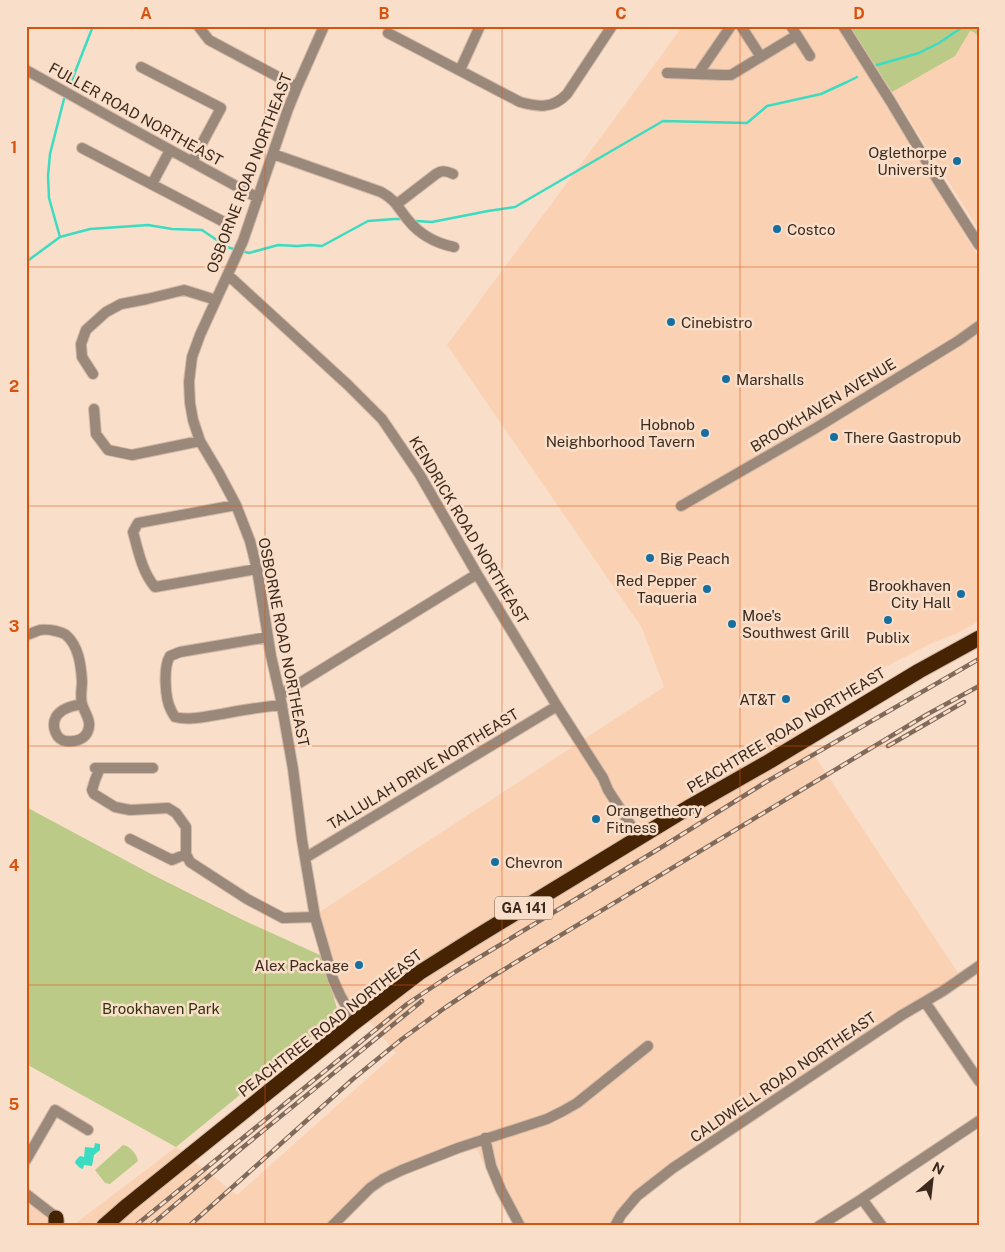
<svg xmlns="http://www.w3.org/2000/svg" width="1005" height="1252" viewBox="0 0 1005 1252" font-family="'Public Sans',sans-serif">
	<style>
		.built { fill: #fad2b3 }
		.green { fill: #bbca87 }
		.water { fill: #3bdcc1 }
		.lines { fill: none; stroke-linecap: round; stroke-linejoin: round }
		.stream { stroke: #3bdcc1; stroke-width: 2.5 }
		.minor-casing { stroke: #d3baa7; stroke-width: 12 }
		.highway-casing { stroke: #d3baa7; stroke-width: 17 }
		.minor { stroke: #9a887a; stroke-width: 10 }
		.highway { stroke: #452303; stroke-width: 15 }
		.rail-casing { stroke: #7f6a5b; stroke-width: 4.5 }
		.rail { stroke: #f9deca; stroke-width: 2.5; stroke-dasharray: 8; stroke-linecap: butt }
		.grid { fill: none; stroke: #d7540e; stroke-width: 1; stroke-opacity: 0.55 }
		.poi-dot { fill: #166f9e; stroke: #f9deca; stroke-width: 2 }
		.labels { text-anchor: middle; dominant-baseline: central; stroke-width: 5; stroke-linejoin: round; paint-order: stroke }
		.shield { fill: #f9deca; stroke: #735f50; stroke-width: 1 }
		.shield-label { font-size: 14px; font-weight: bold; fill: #3a291c }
		.street-label { font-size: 15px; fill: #3a291c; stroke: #f9deca }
		.poi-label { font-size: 15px; fill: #3a291c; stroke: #f9deca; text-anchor: start }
		.park-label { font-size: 15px; fill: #2f370a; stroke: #f9deca }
		.neatline { fill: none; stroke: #d7540e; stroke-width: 2 }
		.grid-label { font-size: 16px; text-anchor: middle; font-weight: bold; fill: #d7540e }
	</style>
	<rect width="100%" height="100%" fill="#f9deca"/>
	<path class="built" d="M683,26H840L979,258V621L958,633L932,643L875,672L823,701L797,719L807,744L964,982L710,1140L634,1194L614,1226H518L492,1180L473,1142L385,1175L334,1226H72L176,1147L237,1195L396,1053L352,1001L347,998L330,949L315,915L664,687L642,628L447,345Z
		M850,26H979V230L892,92Z
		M26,1189L68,1226H26Z"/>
	<path class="green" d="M850,26H979V58L978,36L974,32L970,31L955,56L892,92Z
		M26,807L153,875L245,921L322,956L338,1012L336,1018H334L176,1147L26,1064Z
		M123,1145C130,1146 137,1154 138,1161L110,1184L105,1183L95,1170Z"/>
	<path class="water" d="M95,1143L100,1144V1150L94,1155L92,1166L84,1165L83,1169L80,1168L75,1163L76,1160L80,1156L84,1157L85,1147L94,1148Z"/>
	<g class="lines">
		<path class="stream" d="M877,65L919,53L939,43L964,26
			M70,85L93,26
			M416,221L432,222L488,211L515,207L663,121L747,123L767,106L821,94L847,82L857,77
			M60,237L49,198L48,176L50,154L64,99
			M242,251L249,253L278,245L297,246L310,245L322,246L368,221L394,219H400
			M26,262L60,237L90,229L148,225L172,229L202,230L227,247L237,250"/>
		<g class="minor-casing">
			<path id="minor" d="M324,26L297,87L288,109L243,241L200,335L192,357L189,382L190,403L193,420L200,441L219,473L236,505L250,541L257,569L271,656L280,695L293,769L302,840L315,917L333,979L340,995L355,1022
				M741,26L761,57
				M791,26L810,56
				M843,26L891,102L937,179L979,245
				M199,27L209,40L297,87
				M388,33L520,102C538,107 553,109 567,94L612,26
				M141,67L221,108L192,162
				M26,70L112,118L258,198
				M460,70L480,26
				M667,73L723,75H731L797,35
				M698,74L731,26
				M82,148L224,222
				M273,154L381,192C396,200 398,208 408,220C420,235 435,243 454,247
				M152,184L170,150
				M397,204L436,174C442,170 446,171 453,174
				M228,275L348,385L382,419L420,475L477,574L557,706L603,778L608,790L639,838
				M93,374L82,357L81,344L86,330L106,312L121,304L147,299L184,290L216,300
				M94,409L96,434L108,450L132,455L200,441
				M236,505L138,523L133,532C138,550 142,572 155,587L257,569
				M681,506L816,428L958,341L979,326
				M26,635C31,634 36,631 40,630C45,629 51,630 56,631C59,632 64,633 66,635C79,646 81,666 82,681C82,688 80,697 82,704C85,714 93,722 87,733C83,740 74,742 66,741C56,740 51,726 56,717C61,708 73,706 82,704
				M268,637L180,652L170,656C163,667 165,699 171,710C172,713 174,715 175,717C190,721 207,716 222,714C242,710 262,707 282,705
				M280,695L477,574
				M95,768H153
				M100,768L95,780L92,790L94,794L115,807L130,810L168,808L176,813L186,827V854L190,862L247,899L283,918L315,917
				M130,839L172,860L186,854
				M305,858L557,706
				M925,1002L979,1081
				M485,1138L491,1166L501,1190L520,1226
				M26,1160L55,1110L88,1130
				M26,1194L52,1214L59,1221
				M862,1199L882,1226
				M332,1226L370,1188L383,1179L402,1170L458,1148L547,1119L563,1111L577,1103L648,1046
				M615,1226L621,1215L637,1196L673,1168L902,1015L943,991L979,966
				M819,1226L862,1199L979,1121"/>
		</g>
		<g class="highway-casing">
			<path id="highway" d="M56,1226V1218
				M104,1226L128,1205L355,1022L419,973L476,937L691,806L770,761L919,671L979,638"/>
		</g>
		<use href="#minor" class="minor"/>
		<use href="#highway" class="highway"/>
		<g class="rail-casing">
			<path id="rail" d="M888,746L964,702
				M135,1226L407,1004L455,972L657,850L766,782L979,659
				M150,1226L242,1148L422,1001
				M189,1226L353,1079L402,1039L446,1007L493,976L926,715L979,686"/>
		</g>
		<use href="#rail" class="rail"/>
	</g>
	<path class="grid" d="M265,26V1226M502,26V1226M740,26V1226M26,267H979M26,506H979M26,746H979M26,985H979"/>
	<g class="poi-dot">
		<circle cx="957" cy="161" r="5"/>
		<circle cx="777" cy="229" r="5"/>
		<circle cx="671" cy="322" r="5"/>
		<circle cx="726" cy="379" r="5"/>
		<circle cx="705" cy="433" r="5"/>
		<circle cx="834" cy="437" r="5"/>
		<circle cx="650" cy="558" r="5"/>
		<circle cx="707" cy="589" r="5"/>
		<circle cx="961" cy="594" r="5"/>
		<circle cx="888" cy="620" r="5"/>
		<circle cx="732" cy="624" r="5"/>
		<circle cx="786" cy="699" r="5"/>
		<circle cx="596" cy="819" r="5"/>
		<circle cx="495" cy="862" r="5"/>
		<circle cx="359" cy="965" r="5"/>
	</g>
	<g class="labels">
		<rect class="shield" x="495" y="896.5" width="58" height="23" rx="4"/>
		<g class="shield-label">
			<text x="524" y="908">GA 141</text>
		</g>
		<g class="street-label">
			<text transform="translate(136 114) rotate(29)">FULLER ROAD NORTHEAST</text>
			<text transform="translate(249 173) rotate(-69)">OSBORNE ROAD NORTHEAST</text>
			<text transform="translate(823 405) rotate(-31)">BROOKHAVEN AVENUE</text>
			<text transform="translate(469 530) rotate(59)">KENDRICK ROAD NORTHEAST</text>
			<text transform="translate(284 642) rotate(79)">OSBORNE ROAD NORTHEAST</text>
			<text transform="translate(786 730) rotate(-31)">PEACHTREE ROAD NORTHEAST</text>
			<text transform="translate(423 769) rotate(-31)">TALLULAH DRIVE NORTHEAST</text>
			<text transform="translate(330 1023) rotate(-38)">PEACHTREE ROAD NORTHEAST</text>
			<text transform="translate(783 1077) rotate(-34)">CALDWELL ROAD NORTHEAST</text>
		</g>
		<g class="poi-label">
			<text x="947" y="152" text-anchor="end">Oglethorpe<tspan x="947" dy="17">University</tspan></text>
			<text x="787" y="229">Costco</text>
			<text x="681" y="322">Cinebistro</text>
			<text x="736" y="379">Marshalls</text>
			<text x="695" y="424" text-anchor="end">Hobnob<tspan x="695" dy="17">Neighborhood Tavern</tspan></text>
			<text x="844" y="437">There Gastropub</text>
			<text x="660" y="558">Big Peach</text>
			<text x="697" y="580" text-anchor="end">Red Pepper<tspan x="697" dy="17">Taqueria</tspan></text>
			<text x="951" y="585" text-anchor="end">Brookhaven<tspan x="951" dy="17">City Hall</tspan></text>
			<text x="742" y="615">Moe's<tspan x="742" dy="17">Southwest Grill</tspan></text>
			<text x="888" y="637" text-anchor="middle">Publix</text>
			<text x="776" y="699" text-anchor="end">AT&amp;T</text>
			<text x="606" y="810">Orangetheory<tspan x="606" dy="17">Fitness</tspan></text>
			<text x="505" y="862">Chevron</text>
			<text x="349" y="965" text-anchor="end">Alex Package</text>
		</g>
		<g class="park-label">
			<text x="161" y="1008">Brookhaven Park</text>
		</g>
	</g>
	<rect width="1005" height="1252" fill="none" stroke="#f9deca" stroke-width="55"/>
	<g transform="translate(932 1180) rotate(28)" stroke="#f9deca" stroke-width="4" paint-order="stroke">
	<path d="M0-4L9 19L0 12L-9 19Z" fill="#3a291c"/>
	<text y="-8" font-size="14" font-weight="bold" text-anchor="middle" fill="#3a291c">N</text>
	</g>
	<rect x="28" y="28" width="950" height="1196" class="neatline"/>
	<g class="grid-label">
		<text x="146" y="19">A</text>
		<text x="384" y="19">B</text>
		<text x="621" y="19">C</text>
		<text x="859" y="19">D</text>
		<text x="14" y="153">1</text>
		<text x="14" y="392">2</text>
		<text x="14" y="632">3</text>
		<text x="14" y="871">4</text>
		<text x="14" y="1110">5</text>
	</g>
</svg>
